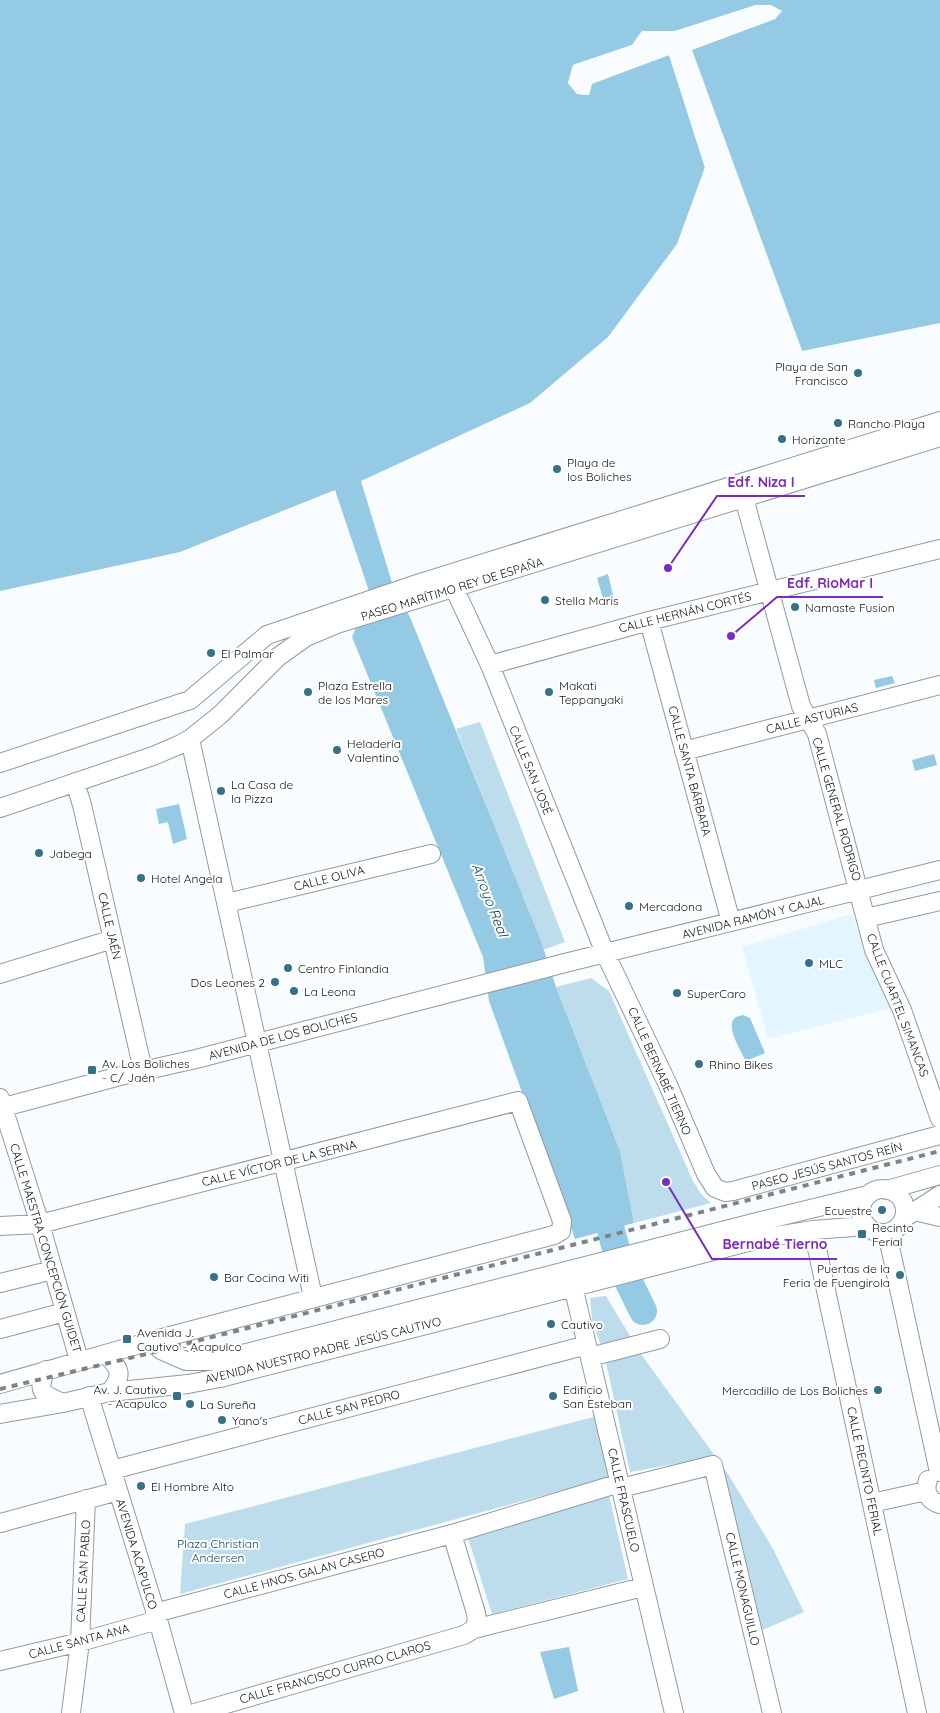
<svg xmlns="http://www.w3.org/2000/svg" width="940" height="1713" viewBox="0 0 940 1713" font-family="Quicksand,sans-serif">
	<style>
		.built { fill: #e3f5fe }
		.green { fill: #bddded }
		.water { fill: #94cae3 }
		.pier { fill: #f9fcfe }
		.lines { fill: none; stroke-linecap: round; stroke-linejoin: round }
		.river { stroke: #94cae3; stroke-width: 28 }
		.street-casing { stroke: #8f9ca3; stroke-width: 20 }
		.street { stroke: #fff; stroke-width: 18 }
		.rail { stroke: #7f8385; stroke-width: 4; stroke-dasharray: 6 6; stroke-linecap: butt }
		.poi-dot { fill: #367089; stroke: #fff; stroke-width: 2 }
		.labels { text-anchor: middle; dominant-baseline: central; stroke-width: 4; stroke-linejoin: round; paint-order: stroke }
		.poi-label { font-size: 12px; fill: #101517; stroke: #fff; text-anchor: start }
		.street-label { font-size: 12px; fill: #101517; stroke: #fff }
		.park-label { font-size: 12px; fill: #004d67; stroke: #fff }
		.water-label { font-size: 14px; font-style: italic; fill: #0e3d4f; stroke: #fff }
		.leader { fill: none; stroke: #7b2cbf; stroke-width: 2 }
		.callout-dot { fill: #7b2cbf; stroke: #fff; stroke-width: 2 }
		.callout-label { font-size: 14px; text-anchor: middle; font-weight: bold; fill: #7b2cbf; stroke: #fff; stroke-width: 4; stroke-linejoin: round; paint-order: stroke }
	</style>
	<rect width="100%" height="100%" fill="#f9fcfe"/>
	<path class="built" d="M852,914L864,949L880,977L891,1008L768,1039L742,947Z"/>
	<path class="green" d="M480,722L565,942L543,950L456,729Z
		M591,978L609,991L693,1181L701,1194L711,1203L634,1223L620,1151L556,987Z
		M606,1296L633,1341L602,1349L592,1320L590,1298Z
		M638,1350L728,1474L773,1549L804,1612L760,1631L713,1461L698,1460L630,1472L605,1358Z
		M597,1416L611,1477L180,1594L185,1524Z
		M609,1495L628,1579L492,1614L468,1538Z"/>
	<path class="water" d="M0,0H940V323L802,351L691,50L775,19L781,11L771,5H756L675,31H642L632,45L573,65L568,83L577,94L589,95L592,84L669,55L705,167L677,244L608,337L530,403L361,481L393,586L410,617L542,944L556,987L620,1151L634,1223L575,1239L489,1001L483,957L352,637L370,594L335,490L180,552L0,591Z
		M608,574L614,599L604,602L597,578Z
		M892,676L895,683L876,688L874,680Z
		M934,754L937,765L915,771L912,760Z
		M179,804L187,839L173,844L168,822L159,824L156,809Z
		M743,1015L750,1018L765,1053L746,1061C741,1051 724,1025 736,1017C738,1016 741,1016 743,1015Z
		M569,1647L578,1691L554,1699L540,1652Z"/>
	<path class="pier" d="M756,5H771L782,11L775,19L692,50L802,351L799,352L689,50L691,48L774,17L778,12L770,7H756L676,34H643L633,47L575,67L571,82L579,92L587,93L591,81L671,53L707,166L706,171L669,55L592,83L589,95L577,94L568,83L573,65L632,45L642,31H676Z"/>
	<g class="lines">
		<path class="river" d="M601,1193L620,1264L643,1311"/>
		<g class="street-casing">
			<path id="street" d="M744,498L801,706L817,734L874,950L902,1010L940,1119
				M454,588L490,665L605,953L668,1085L706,1174L715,1188L725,1192L733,1191L940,1135
				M649,621L731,922
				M490,665L649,621L940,549
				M190,739L313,1297
				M684,751L940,685
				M0,763L190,700L267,635L420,583L940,421
				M75,782L82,805L143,1070
				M0,808L153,756L179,745L190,739L220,715L278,657L306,637L337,624L940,437
				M227,903L431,854
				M866,918L940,901
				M0,974L113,939
				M0,1098L40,1224L79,1360
				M0,1108L120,1076L196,1059L565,963L940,870
				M861 1211a22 22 0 1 1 44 0a22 22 0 1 1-44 0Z
				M887,1190L940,1175
				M914,1211L940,1217
				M904,1218L940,1195
				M0,1226L40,1224L518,1101L562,1221L561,1231L554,1235L151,1341
				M813,1230L917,1713
				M887,1233L939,1472
				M0,1283L53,1270
				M573,1286L674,1713
				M0,1329L65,1312
				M106,1354C121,1370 123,1375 110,1392
				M590,1357L660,1339
				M46,1370C36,1392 43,1395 63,1403
				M0,1384L151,1341L161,1350L186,1361H215L761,1221L868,1195
				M89,1396L158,1620L184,1713
				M0,1414L63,1403L110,1392L188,1384L220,1378L764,1238L813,1230L867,1226
				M112,1470L587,1345
				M928,1480C924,1491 928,1501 940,1504
				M621,1488L713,1465L772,1713
				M872,1503L926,1491
				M0,1523L118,1491
				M452,1534L476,1613L477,1621L474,1629
				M155,1613L452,1534L620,1483
				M0,1661L80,1642L158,1620
				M71,1713L80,1642L86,1499
				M195,1713L464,1635L474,1629L643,1587"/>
		</g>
		<use href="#street" class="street"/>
		<path class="rail" d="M0,1389L138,1356L940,1151"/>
	</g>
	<g class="poi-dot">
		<circle cx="858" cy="373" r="5"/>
		<circle cx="838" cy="423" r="5"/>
		<circle cx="782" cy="439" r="5"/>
		<circle cx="557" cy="469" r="5"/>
		<circle cx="545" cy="600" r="5"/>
		<circle cx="795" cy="607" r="5"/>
		<circle cx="211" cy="653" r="5"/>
		<circle cx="308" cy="692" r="5"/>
		<circle cx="549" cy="692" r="5"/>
		<circle cx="337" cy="750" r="5"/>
		<circle cx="221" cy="791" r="5"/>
		<circle cx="39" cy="853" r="5"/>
		<circle cx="141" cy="878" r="5"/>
		<circle cx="629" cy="906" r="5"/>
		<circle cx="809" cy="963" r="5"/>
		<circle cx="288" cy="968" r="5"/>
		<circle cx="275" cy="982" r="5"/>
		<circle cx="294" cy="991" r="5"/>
		<circle cx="677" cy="993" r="5"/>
		<circle cx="699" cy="1064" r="5"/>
		<rect x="87" y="1065" width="10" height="10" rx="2.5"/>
		<circle cx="882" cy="1210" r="5"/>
		<rect x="857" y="1229" width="10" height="10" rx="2.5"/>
		<circle cx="900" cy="1275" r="5"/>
		<circle cx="214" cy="1277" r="5"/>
		<circle cx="551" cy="1324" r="5"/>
		<rect x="122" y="1334" width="10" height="10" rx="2.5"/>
		<circle cx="878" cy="1390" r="5"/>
		<rect x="172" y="1391" width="10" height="10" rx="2.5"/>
		<circle cx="553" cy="1396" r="5"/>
		<circle cx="190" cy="1404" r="5"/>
		<circle cx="222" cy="1420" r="5"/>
		<circle cx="141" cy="1486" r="5"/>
	</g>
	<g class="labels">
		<g class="poi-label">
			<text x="848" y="366" text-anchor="end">Playa de San<tspan x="848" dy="14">Francisco</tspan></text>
			<text x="848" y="423">Rancho Playa</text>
			<text x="792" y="439">Horizonte</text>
			<text x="567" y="462">Playa de<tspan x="567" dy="14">los Boliches</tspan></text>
			<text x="555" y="600">Stella Maris</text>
			<text x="805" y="607">Namaste Fusion</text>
			<text x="221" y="653">El Palmar</text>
			<text x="318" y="685">Plaza Estrella<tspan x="318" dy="14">de los Mares</tspan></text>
			<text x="559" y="685">Makati<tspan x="559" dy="14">Teppanyaki</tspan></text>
			<text x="347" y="743">Heladería<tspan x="347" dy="14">Valentino</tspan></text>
			<text x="231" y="784">La Casa de<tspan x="231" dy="14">la Pizza</tspan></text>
			<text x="49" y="853">Jabega</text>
			<text x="151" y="878">Hotel Angela</text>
			<text x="639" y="906">Mercadona</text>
			<text x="819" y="963">MLC</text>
			<text x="298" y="968">Centro Finlandia</text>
			<text x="265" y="982" text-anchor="end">Dos Leones 2</text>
			<text x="304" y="991">La Leona</text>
			<text x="687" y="993">SuperCaro</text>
			<text x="102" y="1063">Av. Los Boliches<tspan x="102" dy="14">- C/ Jaén</tspan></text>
			<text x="709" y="1064">Rhino Bikes</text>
			<text x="872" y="1210" text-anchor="end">Ecuestre</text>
			<text x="872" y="1227">Recinto<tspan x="872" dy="14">Ferial</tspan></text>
			<text x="890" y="1268" text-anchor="end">Puertas de la<tspan x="890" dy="14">Feria de Fuengirola</tspan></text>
			<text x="224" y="1277">Bar Cocina Witi</text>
			<text x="561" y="1324">Cautivo</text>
			<text x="137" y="1332">Avenida J.<tspan x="137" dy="14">Cautivo - Acapulco</tspan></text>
			<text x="167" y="1389" text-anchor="end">Av. J. Cautivo<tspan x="167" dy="14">- Acapulco</tspan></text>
			<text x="563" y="1389">Edificio<tspan x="563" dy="14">San Esteban</tspan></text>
			<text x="868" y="1390" text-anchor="end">Mercadillo de Los Boliches</text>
			<text x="200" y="1404">La Sureña</text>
			<text x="232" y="1420">Yano's</text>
			<text x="151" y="1486">El Hombre Alto</text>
		</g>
		<g class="street-label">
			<text transform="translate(452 589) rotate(-17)">PASEO MARÍTIMO REY DE ESPAÑA</text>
			<text transform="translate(685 612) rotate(-14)">CALLE HERNÁN CORTÉS</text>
			<text transform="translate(812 718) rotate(-14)">CALLE ASTURIAS</text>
			<text transform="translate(531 770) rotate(68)">CALLE SAN JOSÉ</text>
			<text transform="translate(690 771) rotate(75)">CALLE SANTA BÁRBARA</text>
			<text transform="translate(837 809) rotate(74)">CALLE GENERAL RODRIGO</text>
			<text transform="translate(329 878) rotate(-14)">CALLE OLIVA</text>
			<text transform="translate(753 917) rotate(-14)">AVENIDA RAMÓN Y CAJAL</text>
			<text transform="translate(110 926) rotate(77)">CALLE JAÉN</text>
			<text transform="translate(898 1005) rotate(69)">CALLE CUARTEL SIMANCAS</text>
			<text transform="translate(283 1036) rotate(-15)">AVENIDA DE LOS BOLICHES</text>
			<text transform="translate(660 1071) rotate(66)">CALLE BERNABÉ TIERNO</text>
			<text transform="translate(279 1163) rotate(-14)">CALLE VÍCTOR DE LA SERNA</text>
			<text transform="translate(827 1166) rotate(-15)">PASEO JESÚS SANTOS REÍN</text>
			<text transform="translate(46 1248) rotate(73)">CALLE MAESTRA CONCEPCIÓN GUIDET</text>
			<text transform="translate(323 1350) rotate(-14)">AVENIDA NUESTRO PADRE JESÚS CAUTIVO</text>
			<text transform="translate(349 1407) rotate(-15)">CALLE SAN PEDRO</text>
			<text transform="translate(865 1471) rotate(78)">CALLE RECINTO FERIAL</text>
			<text transform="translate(624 1500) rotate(77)">CALLE FRASCUELO</text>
			<text transform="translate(137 1554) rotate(73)">AVENIDA ACAPULCO</text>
			<text transform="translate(83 1571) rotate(-87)">CALLE SAN PABLO</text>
			<text transform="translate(304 1573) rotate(-15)">CALLE HNOS. GALAN CASERO</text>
			<text transform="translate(743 1589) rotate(77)">CALLE MONAGUILLO</text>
			<text transform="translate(79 1641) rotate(-15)">CALLE SANTA ANA</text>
			<text transform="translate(335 1672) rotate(-16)">CALLE FRANCISCO CURRO CLAROS</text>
		</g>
		<g class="park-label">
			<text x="218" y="1543">Plaza Christian<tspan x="218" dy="14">Andersen</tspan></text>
		</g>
		<g class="water-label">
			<text transform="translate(490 900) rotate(69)">Arroyo Real</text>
		</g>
	</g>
	<path class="leader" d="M668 568L717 496H805M731 636L777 597H883M666 1182L712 1259H837"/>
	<g class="callout-dot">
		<circle cx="668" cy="568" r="5"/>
		<circle cx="731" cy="636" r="5"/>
		<circle cx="666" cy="1182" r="5"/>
	</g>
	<g class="callout-label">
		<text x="761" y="487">Edf. Niza I</text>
		<text x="830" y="588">Edf. RioMar I</text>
		<text x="775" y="1249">Bernabé Tierno</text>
	</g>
</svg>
